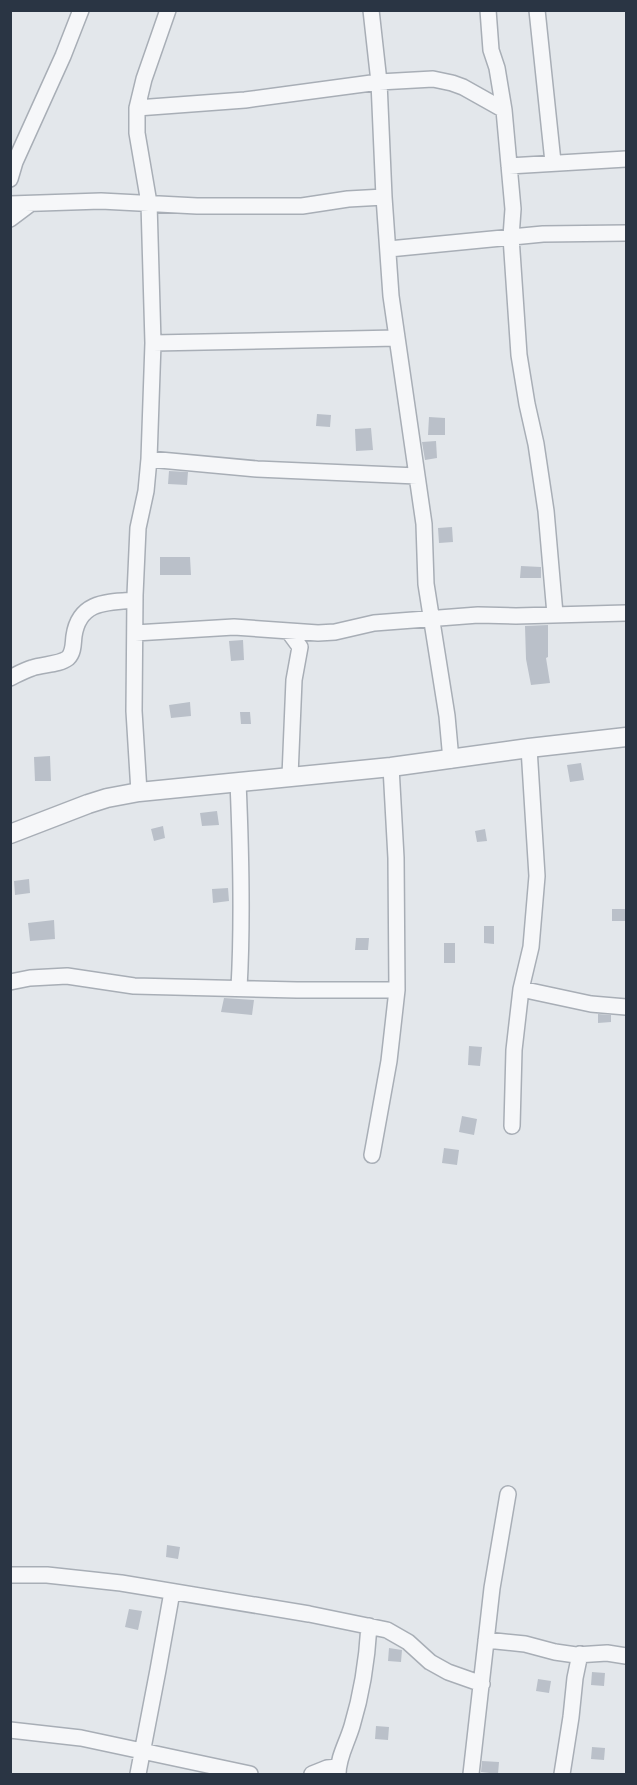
<svg xmlns="http://www.w3.org/2000/svg" width="637" height="1785" viewBox="0 0 637 1785" font-family="'Asap Condensed',sans-serif">
	<style>
		.building { fill: #bac0c9 }
		.lines { fill: none; stroke-linecap: round; stroke-linejoin: round }
		.minor-casing { stroke: #a8aeb6; stroke-width: 18 }
		.tertiary-casing { stroke: #a8aeb6; stroke-width: 21 }
		.minor { stroke: #f6f7f9; stroke-width: 15 }
		.tertiary { stroke: #f6f7f9; stroke-width: 18 }
	</style>
	<rect width="100%" height="100%" fill="#e3e7eb"/>
	<path class="building" d="M317,414L331,415L330,427L316,426Z
		M429,417L445,418V435H428Z
		M371,428L373,450L356,451L355,429Z
		M436,441L437,458L425,460L422,442Z
		M169,471L188,472L187,485L168,484Z
		M452,527L453,542L439,543L438,528Z
		M160,557H190L191,575H160Z
		M521,566L541,567V578H520Z
		M548,625V657L546,658L550,683L531,685L526,659L525,626Z
		M243,640L244,660L231,661L229,641Z
		M190,702L191,716L171,718L169,705Z
		M240,712H250L251,724H241Z
		M50,756L51,781H35L34,757Z
		M581,763L584,780L570,782L567,765Z
		M217,811L219,825L202,826L200,813Z
		M163,826L165,838L154,841L151,829Z
		M485,829L487,841L477,842L475,831Z
		M29,879L30,893L15,895L14,881Z
		M228,888L229,901L213,903L212,889Z
		M612,909H625V921H612Z
		M54,920L55,939L30,941L28,923Z
		M484,926H494V944L484,943Z
		M356,938H369L368,950H355Z
		M444,943H455V963H444Z
		M224,998L254,1000L252,1015L221,1012Z
		M598,1014L611,1015V1022L598,1023Z
		M469,1046L482,1047L480,1066L468,1065Z
		M462,1116L477,1119L474,1135L459,1132Z
		M444,1148L459,1150L457,1165L442,1163Z
		M167,1545L180,1547L178,1559L166,1557Z
		M129,1609L142,1611L138,1630L125,1627Z
		M389,1648L402,1650L401,1662L388,1661Z
		M592,1672L605,1673L604,1686L591,1685Z
		M538,1679L551,1681L549,1693L536,1691Z
		M376,1726L389,1727L388,1740L375,1739Z
		M592,1747L605,1748L604,1760L591,1759Z
		M482,1761L499,1762L498,1774L481,1772Z"/>
	<g class="lines">
		<g class="minor-casing">
			<path id="minor" d="M371,10L379,82L384,197L391,296L424,524L426,584L447,716L451,760
				M488,10L491,50L497,68L504,110L513,209L511,237L519,355L527,404L536,444L546,511L555,614
				M537,10L553,162
				M137,108L245,100L379,82L433,79L452,83L463,87L504,110
				M509,166L626,159
				M10,179L15,162L63,56L81,10
				M10,204L101,201L197,206H302L348,199L384,197
				M10,219L30,204
				M389,249L543,234L626,233
				M153,343L397,338
				M149,459L257,469L417,476
				M289,632L300,647L294,680L290,776
				M135,633L234,627L318,633L335,632L374,623L478,615L516,616L626,613
				M10,678C18,674 25,670 32,668C42,664 59,665 68,658C74,652 73,643 74,636C79,601 107,602 135,600
				M238,782C241,851 243,919 239,988
				M139,792L134,711L135,595L138,528L146,491L149,459L153,343L149,203L137,133V108L144,79L168,10
				M10,982L30,978L67,976L134,986L297,990H397
				M521,989L591,1004L626,1007
				M512,1126L514,1050L521,989L531,947L537,876L529,748
				M372,1155L389,1061L397,990L396,858L391,767
				M10,1575H47L121,1583L309,1614L387,1630L408,1642L430,1662L448,1672L482,1684
				M486,1640L525,1644L555,1652L576,1655L607,1653L626,1656
				M10,1730L81,1738L250,1774
				M138,1774L158,1670L172,1592
				M312,1774L327,1768L338,1767
				M338,1774C338,1757 347,1743 352,1726C362,1693 367,1660 369,1626
				M471,1774L492,1588L508,1494
				M562,1774L571,1717L575,1678L580,1654"/>
		</g>
		<g class="tertiary-casing">
			<path id="tertiary" d="M10,834L88,804L107,798L139,792L391,767L529,748L626,737"/>
		</g>
		<use href="#minor" class="minor"/>
		<use href="#tertiary" class="tertiary"/>
	</g>
	<rect width="637" height="1785" fill="none" stroke="#2a3544" stroke-width="24"/>
</svg>
